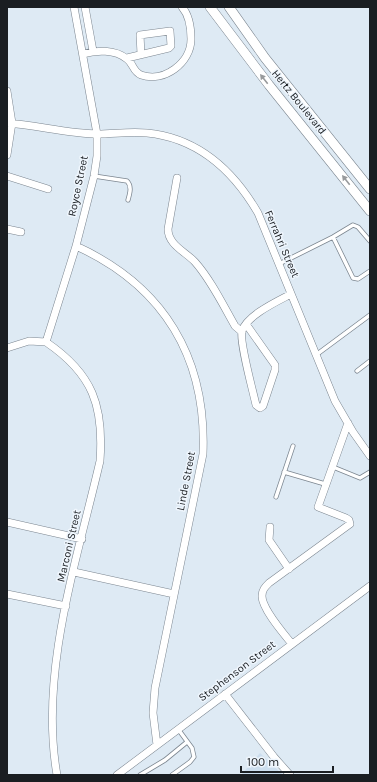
<svg xmlns="http://www.w3.org/2000/svg" width="377" height="782" viewBox="0 0 377 782" font-family="Karla,sans-serif">
	<style>
		.built { fill: #ccdeee }
		.lines { fill: none; stroke-linecap: round; stroke-linejoin: round }
		.service-casing { stroke: #7c8690; stroke-width: 5 }
		.minor-casing { stroke: #7c8690; stroke-width: 8 }
		.tertiary-casing { stroke: #7c8690; stroke-width: 10 }
		.service { stroke: #fff; stroke-width: 3.5 }
		.minor { stroke: #fff; stroke-width: 7 }
		.tertiary { stroke: #fff; stroke-width: 9 }
		.oneway { fill: #989a9c }
		.labels { text-anchor: middle; dominant-baseline: central; stroke-width: 3; stroke-linejoin: round; paint-order: stroke }
		.street-label { font-size: 11px; fill: #1a1e22; stroke: #eff6fd }
	</style>
	<rect width="100%" height="100%" fill="#deeaf4"/>
	<path class="built" d="M260,753L283,775H241Z"/>
	<g class="lines">
		<g class="service-casing">
			<path id="service" d="M94,176L127,181C132,186 130,193 128,200
				M333,237L353,278L358,279L370,271
				M279,264L333,237L353,225L358,227L370,241
				M316,355L370,315
				M357,371L370,361
				M333,467L360,478L370,472
				M284,472L325,484
				M276,497L293,446
				M140,775L165,760L187,742
				M172,775L190,762L194,757L192,748L178,729"/>
		</g>
		<g class="minor-casing">
			<path id="minor" d="M85,7L93,51
				M83,54C96,50 115,49 127,59C133,63 133,72 141,75C164,83 191,63 191,39C191,29 189,15 182,7
				M127,58L169,48L171,46L170,31L140,35L141,54
				M7,91L12,123L7,155
				M7,123C37,125 68,134 98,134C114,134 130,131 147,133C198,138 233,170 258,213L335,401L353,432L370,456
				M7,176L48,189
				M177,178L168,229C168,245 186,252 195,262C211,280 223,305 235,326L242,332
				M7,229L21,232
				M76,246C164,286 207,358 203,454L155,688L153,713L157,745
				M246,324L275,365V370L263,406L260,408L256,405C253,391 239,341 242,331C247,315 278,301 291,294
				M46,342C93,374 104,406 100,461C77,560 39,673 57,775
				M46,342L76,246L94,176L97,156V134L74,7
				M7,348L29,341L46,342
				M7,522L82,539
				M270,527L269,540L289,569
				M74,572L174,594
				M7,594L66,606
				M292,644C284,634 262,609 262,596C262,590 265,587 269,583L350,524L349,520L346,518L318,507L348,423
				M225,694L274,757L290,775
				M117,775L370,586"/>
		</g>
		<g class="tertiary-casing">
			<path id="tertiary" d="M210,7L269,85L370,211
				M229,7L265,58L370,189"/>
		</g>
		<use href="#service" class="service"/>
		<use href="#minor" class="minor"/>
		<use href="#tertiary" class="tertiary"/>
	</g>
	<defs><path id="oneway-solid" d="M-6-.8H1V-3.2L6.5 0L1 3.2V.8H-6Z"/></defs>
	<g class="oneway">
		<use href="#oneway-solid" transform="translate(264 79) rotate(-128)"/>
		<use href="#oneway-solid" transform="translate(346 180) rotate(-128)"/>
	</g>
	<g class="labels">
		<g class="street-label">
			<text transform="translate(299 102) rotate(51)">Hertz Boulevard</text>
			<text transform="translate(78 186) rotate(-78)">Royce Street</text>
			<text transform="translate(282 244) rotate(67)">Ferrahri Street</text>
			<text transform="translate(186 481) rotate(-79)">Linde Street</text>
			<text transform="translate(69 546) rotate(-77)">Marconi Street</text>
			<text transform="translate(237 671) rotate(-37)">Stephenson Street</text>
		</g>
	</g>
	<rect width="377" height="782" fill="none" stroke="#1a1e22" stroke-width="16"/>
	<path d="M241 766v6h92v-6" fill="none" stroke="#1a1e22" stroke-width="2"/>
	<text x="247" y="766" font-size="12" fill="#1a1e22" stroke="#eff6fd" stroke-width="3" paint-order="stroke">100 m</text>
</svg>
